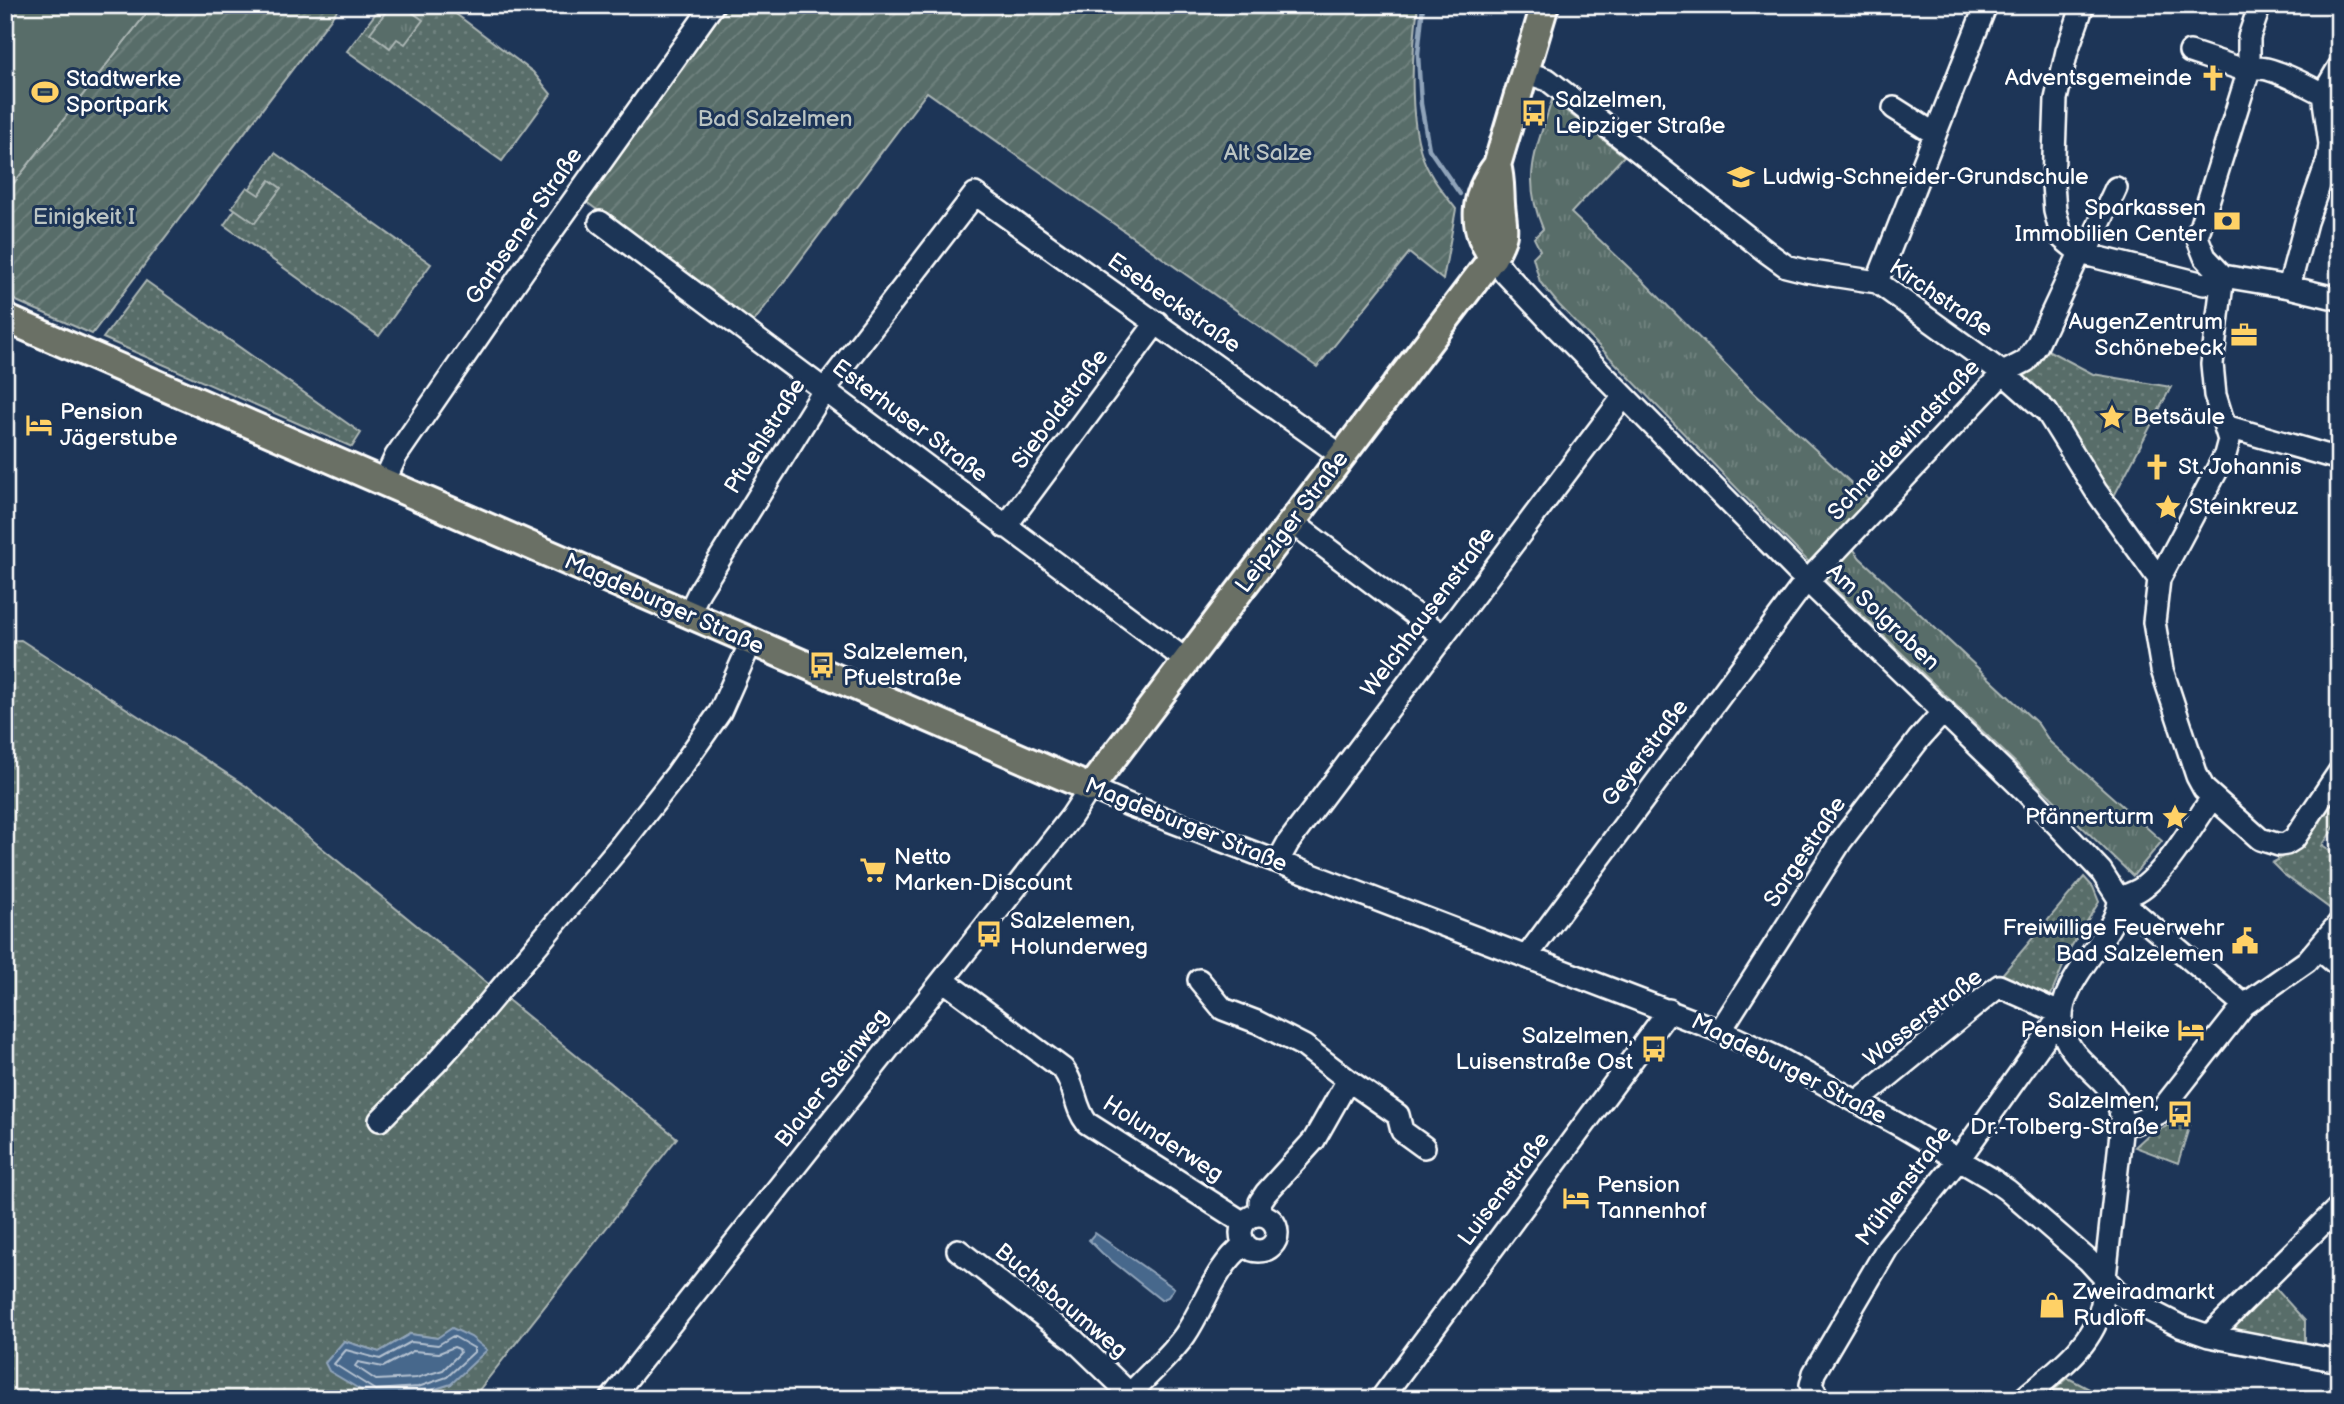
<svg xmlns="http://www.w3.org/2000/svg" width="2344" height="1404" viewBox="0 0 2344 1404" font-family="'Balsamiq Sans',sans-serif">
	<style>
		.grass { fill: url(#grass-dots); stroke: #acb6b4; stroke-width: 2; fill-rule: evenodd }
		.cemetery { fill: url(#cemetery-stones); stroke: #acb6b4; stroke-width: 2 }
		.park { fill: url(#park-tufts); stroke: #acb6b4; stroke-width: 2 }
		.garden { fill: url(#garden-furrows); stroke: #acb6b4; stroke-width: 2 }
		.pitch { fill: #586d69; stroke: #acb6b4; stroke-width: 2 }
		.water { fill: #46678c; stroke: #90a4ba; stroke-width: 2 }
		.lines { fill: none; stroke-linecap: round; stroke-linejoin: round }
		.shore { stroke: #b5c2d1; stroke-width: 2 }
		.stream { stroke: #90a4ba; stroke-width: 4.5 }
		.minor-casing { stroke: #fff; stroke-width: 26 }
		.major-casing { stroke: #fff; stroke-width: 32 }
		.minor { stroke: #1d3557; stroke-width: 21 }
		.major { stroke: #6b7065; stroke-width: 26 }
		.labels { text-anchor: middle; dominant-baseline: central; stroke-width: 6; stroke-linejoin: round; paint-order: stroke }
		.poi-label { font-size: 23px; fill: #fff; stroke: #1d3557; text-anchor: start }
		.park-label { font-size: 23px; fill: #bcc5c3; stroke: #1d3557 }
		.street-label { font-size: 23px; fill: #fff; stroke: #1d3557 }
	</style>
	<defs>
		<pattern id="grass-dots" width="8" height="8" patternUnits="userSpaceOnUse" patternTransform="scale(1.75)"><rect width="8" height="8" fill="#586d69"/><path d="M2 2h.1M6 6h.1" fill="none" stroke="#718380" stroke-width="1.8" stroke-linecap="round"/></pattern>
		<pattern id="cemetery-stones" width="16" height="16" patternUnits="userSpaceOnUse" patternTransform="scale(1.75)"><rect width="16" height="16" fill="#586d69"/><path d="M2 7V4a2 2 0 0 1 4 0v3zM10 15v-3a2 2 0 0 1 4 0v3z" fill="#718380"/></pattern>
		<pattern id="park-tufts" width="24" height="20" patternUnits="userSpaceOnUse" patternTransform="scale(1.75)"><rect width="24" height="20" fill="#586d69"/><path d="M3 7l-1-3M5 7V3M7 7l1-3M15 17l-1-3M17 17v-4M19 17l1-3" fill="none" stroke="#718380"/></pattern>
		<pattern id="garden-furrows" width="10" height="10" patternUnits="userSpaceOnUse" patternTransform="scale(1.75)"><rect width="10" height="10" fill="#586d69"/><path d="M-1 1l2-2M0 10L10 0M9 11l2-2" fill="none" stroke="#718380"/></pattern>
	</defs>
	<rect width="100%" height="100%" fill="#1d3557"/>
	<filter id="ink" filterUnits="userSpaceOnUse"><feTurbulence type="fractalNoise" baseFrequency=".0143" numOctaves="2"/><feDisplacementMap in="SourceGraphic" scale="14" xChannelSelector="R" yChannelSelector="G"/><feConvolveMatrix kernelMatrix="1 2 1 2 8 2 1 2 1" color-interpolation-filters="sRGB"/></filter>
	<g filter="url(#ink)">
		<path class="grass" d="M382,5H444L533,72L551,94L502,161L347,51Z
			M275,153L431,264L379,336L224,225Z
			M146,281L361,433L352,447L103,338Z
			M2040,346L2093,374L2171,387L2113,498L2015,374Z
			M21,640L246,786L677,1138L472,1399H5V641ZM410,1334L437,1338L451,1384L419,1394L371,1396L344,1341L379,1352Z
			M2339,784V820L2322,846L2339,857V901L2332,910L2283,874L2272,863C2305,847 2320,813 2339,784Z
			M2084,877L2093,887L2099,902L2071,947L2046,1007L1995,983Z
			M2173,1121L2190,1124L2178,1163L2135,1147L2150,1133L2165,1127Z
			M2269,1281L2305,1321V1342L2216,1327Z"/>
		<path class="cemetery" d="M2068,1378L2095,1392H2105L2111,1399H2044Z"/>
		<path class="park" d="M391,5H402L423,20L405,44L397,39L390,48L370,33Z
			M1552,100L1624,156L1571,213L1642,280L1753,392L1872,502L1844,536L1860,558L2038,724L2050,742L2162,841L2133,876L1830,584L1559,305L1540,282L1533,257L1540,250L1534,238L1543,229C1521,176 1536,151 1552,100Z
			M270,180L281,188L255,223L232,207L247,187L259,195Z"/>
		<path class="garden" d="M153,5H341L92,334L5,296V180L13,184Z
			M728,5H1418C1412,51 1406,133 1430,173C1437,186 1447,197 1456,209L1443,280L1409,253L1317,367L927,92L752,324L585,201Z"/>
		<path class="pitch" d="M5,5H153L13,184L5,180Z"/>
		<path class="water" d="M1095,1233L1174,1288L1168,1297L1161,1300L1102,1253L1089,1240Z
			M452,1328L471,1337L487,1350L451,1384L419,1394L371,1396L329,1371L325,1363L344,1341L379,1352L410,1334L437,1338Z"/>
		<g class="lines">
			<path class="shore" d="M453,1336L474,1348V1352L447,1377L418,1387L375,1390L334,1364L346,1350L380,1359L411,1342L438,1345Z
				M454,1347L459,1349L460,1353L443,1370L416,1378L376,1380L355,1366L358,1362L383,1367L413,1351L439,1353Z"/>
			<path class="stream" d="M1423,5L1418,54L1421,104L1429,149L1460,194"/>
			<g class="minor-casing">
				<path id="minor" d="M2083,5L2067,51L2056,99L2053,184L2055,211L2062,238L2080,253L2204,284L2223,276L2289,287L2339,299
					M2260,5L2249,37V70L2197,237L2205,257L2223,276L2212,364L2215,395L2229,440L2225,455L2159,579L2154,622L2162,670L2197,776L2204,789L2260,839L2279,845L2286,844L2294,839L2339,772
					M2190,52L2241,69C2249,70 2252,68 2258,68C2272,67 2310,87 2323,94
					M1525,72L1548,80L1768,253L1786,266L1806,271L1877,282L2003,373L2047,412L2096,491L2159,579
					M1894,108L1935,134
					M600,222L1187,661
					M1493,257L1505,273L1552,323L1798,572L2029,795L2101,871L2119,899L2244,1005
					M1877,282L1986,5
					M2289,287L2306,222L2328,160L2330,144L2323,94L2339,67
					M2225,426L2339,459
					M384,482L396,456L524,270L713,5
					M1292,522L1443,636
					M1005,527L1157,322
					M688,615L699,592L825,389L975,194L1342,456
					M1278,861L1288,843L1624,396
					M2119,899C2125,896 2133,893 2139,890C2165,874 2194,823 2212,798
					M2319,949L2339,966
					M1527,956L1799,590L2003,373L2026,361L2037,345L2080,253L2090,244L2116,188
					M943,980L1063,1069C1076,1086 1074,1107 1087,1123L1244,1223
					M1199,980L1223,1009L1257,1022L1304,1046L1348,1080L1398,1115L1402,1131L1424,1147
					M1720,1031L1841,841L1919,739L1944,711
					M380,1120L435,1064L477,1017L621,845L676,775L720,712L751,642
					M2122,1124L2135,1123L2159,1113L2244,1005L2307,961L2339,923
					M1261,1215L1260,1202L1266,1193L1314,1140L1348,1080
					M1241 1233a18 18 0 1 1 36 0a18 18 0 1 1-36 0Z
					M958,1250L1074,1340L1130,1394
					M2209,1336L2339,1207
					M611,1399L984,928L1071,817L1090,788L1129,805L1720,1031L1776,1057L1901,1126L1990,1178L2007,1190L2088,1260L2121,1296L2180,1326L2209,1336L2339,1361
					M1126,1399C1145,1376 1168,1359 1185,1335C1206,1304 1214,1268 1245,1244
					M1381,1399L1669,1010
					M1819,1399L1811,1385L1814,1373L1888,1247L1959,1159L2062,1014L1999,986L1857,1102
					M2023,1399C2055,1371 2093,1347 2102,1304L2122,1124C2121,1115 2120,1106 2116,1098C2101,1072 2066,1058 2062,1025C2057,979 2118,936 2119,899"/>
			</g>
			<g class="major-casing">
				<path id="major" d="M1493,257C1470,227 1474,194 1497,165L1545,5
					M5,318L1090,788L1493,257C1508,231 1503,231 1501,204C1500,190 1501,179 1497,165"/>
			</g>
			<use href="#minor" class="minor"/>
			<use href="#major" class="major"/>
		</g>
	</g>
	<defs>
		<g id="church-bare" transform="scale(2.1)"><path d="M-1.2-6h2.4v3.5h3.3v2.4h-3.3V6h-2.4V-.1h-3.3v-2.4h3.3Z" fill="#ffd166" stroke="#1d3557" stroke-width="2.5" paint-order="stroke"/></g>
		<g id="stadium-bare" transform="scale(2.1)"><path d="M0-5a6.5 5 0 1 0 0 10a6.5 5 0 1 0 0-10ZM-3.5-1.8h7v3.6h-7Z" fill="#ffd166" stroke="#1d3557" stroke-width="2.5" paint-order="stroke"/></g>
		<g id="bus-bare" transform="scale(2.1)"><path d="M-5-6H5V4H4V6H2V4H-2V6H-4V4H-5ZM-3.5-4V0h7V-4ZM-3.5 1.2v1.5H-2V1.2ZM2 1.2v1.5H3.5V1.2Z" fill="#ffd166" stroke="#1d3557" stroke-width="2.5" paint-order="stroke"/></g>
		<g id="school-bare" transform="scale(2.1)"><path d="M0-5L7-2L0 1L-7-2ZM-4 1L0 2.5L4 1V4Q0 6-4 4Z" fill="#ffd166" stroke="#1d3557" stroke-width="2.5" paint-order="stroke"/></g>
		<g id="bank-bare" transform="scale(2.1)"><path d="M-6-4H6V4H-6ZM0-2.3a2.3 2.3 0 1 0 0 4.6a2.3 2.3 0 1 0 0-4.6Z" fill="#ffd166" stroke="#1d3557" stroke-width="2.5" paint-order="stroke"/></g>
		<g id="office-bare" transform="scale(2.1)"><path d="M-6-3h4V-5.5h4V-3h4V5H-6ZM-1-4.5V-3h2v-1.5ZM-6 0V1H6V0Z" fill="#ffd166" stroke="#1d3557" stroke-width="2.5" paint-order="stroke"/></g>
		<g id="sight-bare" transform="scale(2.1)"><path d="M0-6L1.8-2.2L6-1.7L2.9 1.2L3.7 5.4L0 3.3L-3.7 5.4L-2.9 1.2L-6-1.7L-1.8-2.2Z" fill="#ffd166" stroke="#1d3557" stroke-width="2.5" paint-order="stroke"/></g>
		<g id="hotel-bare" transform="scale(2.1)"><path d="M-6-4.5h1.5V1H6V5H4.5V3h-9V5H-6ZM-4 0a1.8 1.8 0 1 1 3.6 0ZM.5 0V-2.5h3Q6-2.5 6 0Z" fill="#ffd166" stroke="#1d3557" stroke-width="2.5" paint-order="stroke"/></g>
		<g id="supermarket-bare" transform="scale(2.1)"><path d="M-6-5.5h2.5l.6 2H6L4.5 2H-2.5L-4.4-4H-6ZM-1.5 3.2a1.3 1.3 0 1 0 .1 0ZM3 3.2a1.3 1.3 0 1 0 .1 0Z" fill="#ffd166" stroke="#1d3557" stroke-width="2.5" paint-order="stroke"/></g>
		<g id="civic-bare" transform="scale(2.1)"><path d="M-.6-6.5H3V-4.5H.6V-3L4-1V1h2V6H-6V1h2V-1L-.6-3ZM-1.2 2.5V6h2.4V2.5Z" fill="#ffd166" stroke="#1d3557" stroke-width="2.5" paint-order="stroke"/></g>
		<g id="shop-bare" transform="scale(2.1)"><path d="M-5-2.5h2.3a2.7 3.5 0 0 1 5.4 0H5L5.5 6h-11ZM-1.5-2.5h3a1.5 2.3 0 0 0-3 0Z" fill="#ffd166" stroke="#1d3557" stroke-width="2.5" paint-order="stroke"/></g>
	</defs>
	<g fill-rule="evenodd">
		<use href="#church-bare" x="2213" y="78"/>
		<use href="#stadium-bare" x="45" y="92"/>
		<use href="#bus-bare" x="1534" y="113"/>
		<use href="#school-bare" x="1741" y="177"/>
		<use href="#bank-bare" x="2227" y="221"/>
		<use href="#office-bare" x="2244" y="335"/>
		<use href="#sight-bare" x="2112" y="417"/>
		<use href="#hotel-bare" x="39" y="425"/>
		<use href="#church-bare" x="2157" y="467"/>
		<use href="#sight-bare" x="2168" y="507"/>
		<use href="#bus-bare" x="822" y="665"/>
		<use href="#sight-bare" x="2175" y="817"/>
		<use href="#supermarket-bare" x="873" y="870"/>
		<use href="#bus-bare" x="989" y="934"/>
		<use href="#civic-bare" x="2245" y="941"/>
		<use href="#hotel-bare" x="2191" y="1030"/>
		<use href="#bus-bare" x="1654" y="1049"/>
		<use href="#bus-bare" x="2180" y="1114"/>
		<use href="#hotel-bare" x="1576" y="1198"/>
		<use href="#shop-bare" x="2052" y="1305"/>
	</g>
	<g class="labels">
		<g class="poi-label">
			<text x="2192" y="78" text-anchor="end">Adventsgemeinde</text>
			<text x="66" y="79">Stadtwerke<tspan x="66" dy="26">Sportpark</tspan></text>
			<text x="1555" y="100">Salzelmen,<tspan x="1555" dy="26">Leipziger Straße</tspan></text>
			<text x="1762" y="177">Ludwig-Schneider-Grundschule</text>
			<text x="2206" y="208" text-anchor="end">Sparkassen<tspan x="2206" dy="26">Immobilien Center</tspan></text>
			<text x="2223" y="322" text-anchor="end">AugenZentrum<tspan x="2223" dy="26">Schönebeck</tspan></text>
			<text x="60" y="412">Pension<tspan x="60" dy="26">Jägerstube</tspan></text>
			<text x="2133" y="417">Betsäule</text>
			<text x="2178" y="467">St. Johannis</text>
			<text x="2189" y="507">Steinkreuz</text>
			<text x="843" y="652">Salzelemen,<tspan x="843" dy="26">Pfuelstraße</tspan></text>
			<text x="2154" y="817" text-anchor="end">Pfännerturm</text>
			<text x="894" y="857">Netto<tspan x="894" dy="26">Marken-Discount</tspan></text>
			<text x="1010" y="921">Salzelemen,<tspan x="1010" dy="26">Holunderweg</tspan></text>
			<text x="2224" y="928" text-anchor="end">Freiwillige Feuerwehr<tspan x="2224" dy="26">Bad Salzelemen</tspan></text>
			<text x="2170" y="1030" text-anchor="end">Pension Heike</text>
			<text x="1633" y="1036" text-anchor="end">Salzelmen,<tspan x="1633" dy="26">Luisenstraße Ost</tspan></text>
			<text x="2159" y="1101" text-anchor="end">Salzelmen,<tspan x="2159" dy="26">Dr.-Tolberg-Straße</tspan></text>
			<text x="1597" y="1185">Pension<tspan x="1597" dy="26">Tannenhof</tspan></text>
			<text x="2073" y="1292">Zweiradmarkt<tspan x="2073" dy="26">Rudloff</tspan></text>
		</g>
		<g class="park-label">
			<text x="775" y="119">Bad Salzelmen</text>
			<text x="1268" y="153">Alt Salze</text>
			<text x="84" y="217">Einigkeit I</text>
		</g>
		<g class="street-label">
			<text transform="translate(524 226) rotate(-55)">Garbsener Straße</text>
			<text transform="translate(1941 298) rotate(34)">Kirchstraße</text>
			<text transform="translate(1174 303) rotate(35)">Esebeckstraße</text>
			<text transform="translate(1060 409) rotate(-53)">Sieboldstraße</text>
			<text transform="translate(910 421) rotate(37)">Esterhuser Straße</text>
			<text transform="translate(765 436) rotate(-58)">Pfuehlstraße</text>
			<text transform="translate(1904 440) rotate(-47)">Schneidewindstraße</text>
			<text transform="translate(1292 522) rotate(-53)">Leipziger Straße</text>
			<text transform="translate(664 604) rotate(24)">Magdeburger Straße</text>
			<text transform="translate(1428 612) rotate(-53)">Welchhausenstraße</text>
			<text transform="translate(1883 617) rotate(43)">Am Solgraben</text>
			<text transform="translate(1645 753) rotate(-53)">Geyerstraße</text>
			<text transform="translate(1186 825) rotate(22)">Magdeburger Straße</text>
			<text transform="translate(1805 852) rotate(-56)">Sorgestraße</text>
			<text transform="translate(1923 1018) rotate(-38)">Wasserstraße</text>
			<text transform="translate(1789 1069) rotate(27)">Magdeburger Straße</text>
			<text transform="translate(832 1078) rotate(-52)">Blauer Steinweg</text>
			<text transform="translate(1163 1139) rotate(33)">Holunderweg</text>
			<text transform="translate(1904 1186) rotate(-53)">Mühlenstraße</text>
			<text transform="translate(1504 1189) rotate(-53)">Luisenstraße</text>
			<text transform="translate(1061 1301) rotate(40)">Buchsbaumweg</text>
		</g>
	</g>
	<rect width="2344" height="1404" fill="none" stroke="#1d3557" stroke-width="28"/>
	<rect x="14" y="14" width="2316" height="1376" fill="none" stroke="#fff" stroke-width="2.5" filter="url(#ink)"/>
</svg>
